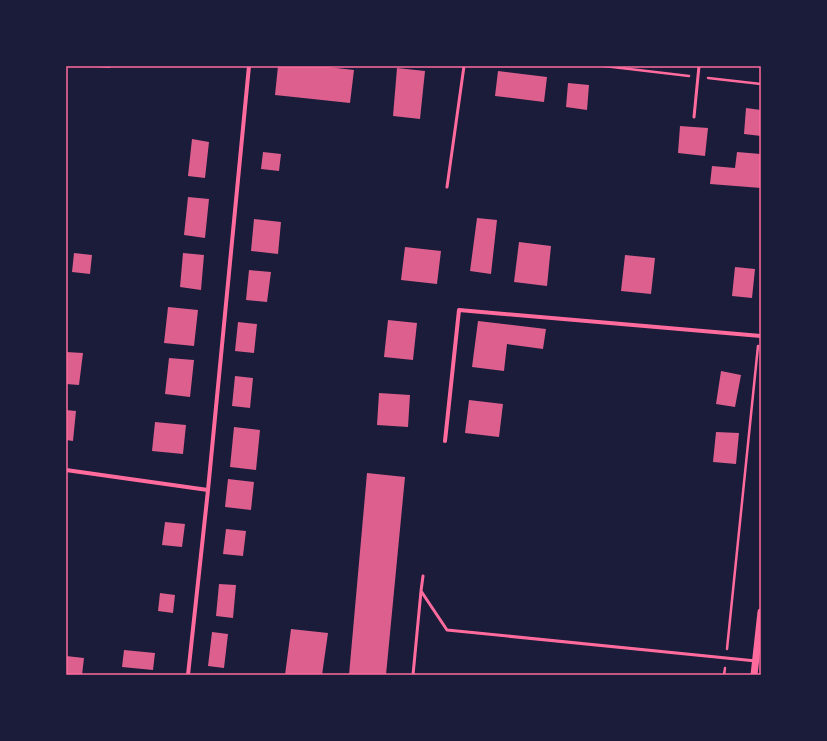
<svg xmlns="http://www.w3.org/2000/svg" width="827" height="741" viewBox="0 0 827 741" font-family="Overpass,sans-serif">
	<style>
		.building { fill: #dd5f8e }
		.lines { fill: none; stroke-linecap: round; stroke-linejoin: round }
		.path { stroke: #ff6b9d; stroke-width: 2.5 }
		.service { stroke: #ff6b9d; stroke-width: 3 }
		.minor { stroke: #ff6b9d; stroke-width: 4 }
		.tertiary { stroke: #ff6b9d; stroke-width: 7 }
		.neatline { fill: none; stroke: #ff6b9d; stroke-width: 1.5 }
	</style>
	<rect width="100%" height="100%" fill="#1b1b3a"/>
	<path class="building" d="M96,66H110V68L96,67Z
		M278,66H319L354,70L350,103L275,95Z
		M397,68L425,71L420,119L393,116Z
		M498,71L547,77L544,102L495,96Z
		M568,83L589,85L587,110L566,107Z
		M746,108L761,110V136L744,134Z
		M680,126L708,128L705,156L678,153Z
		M192,139L209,142L205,178L188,176Z
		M263,152L281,154L279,171L261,169Z
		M737,152L761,154V188L710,184L712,166L735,168Z
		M188,197L209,199L205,238L184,235Z
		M477,218L497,220L491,274L470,271Z
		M254,219L281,222L278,254L251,251Z
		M519,242L551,246L547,286L514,282Z
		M405,247L441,251L437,284L401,280Z
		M74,253L92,255L90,274L72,272Z
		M183,253L204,255L201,290L180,287Z
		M625,255L655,258L651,294L621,291Z
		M735,267L755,269L752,298L732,296Z
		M249,270L271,272L267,302L246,300Z
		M168,307L198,310L194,346L164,343Z
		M388,320L417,323L413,360L384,357Z
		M478,321L546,329L543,349L507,344L504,371L472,367Z
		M238,322L257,324L254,353L235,351Z
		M66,352L83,353L79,385L66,384Z
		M169,358L194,360L190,397L165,394Z
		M721,371L741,375L735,407L716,404Z
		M235,376L253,378L250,408L232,406Z
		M379,393L410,395L408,427L377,425Z
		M469,400L503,404L499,437L465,433Z
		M66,410L76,411L73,441L66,440Z
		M155,422L186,425L183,454L152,451Z
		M234,427L260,430L256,470L230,467Z
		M716,432L739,433L736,464L713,462Z
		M367,473L405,477L386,675H349Z
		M228,479L254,482L251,510L225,507Z
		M165,522L185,524L182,547L162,545Z
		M226,529L246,531L243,556L223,554Z
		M219,584L236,585L233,618L216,616Z
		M160,593L175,595L173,613L158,611Z
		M291,629L328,633L322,675H285Z
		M212,632L228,634L224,668L208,666Z
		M124,650L155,653L153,670L122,667Z
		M66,656L84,658L82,675H66Z"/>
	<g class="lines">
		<path class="path" d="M604,66L689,76
			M708,78L761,84
			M727,649L758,346
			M724,675L725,668"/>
		<path class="service" d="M694,117L699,66
			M447,187L464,66
			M423,576L421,591L447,630L756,661
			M413,675L421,591"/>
		<path class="minor" d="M445,441L459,310L761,336
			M66,470L208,490
			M188,675L208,490L249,66"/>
		<path class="tertiary" d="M754,675L761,612"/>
	</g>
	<rect width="827" height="741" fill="none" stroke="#1b1b3a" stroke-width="134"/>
	<rect x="67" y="67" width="693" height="607" class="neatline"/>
</svg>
